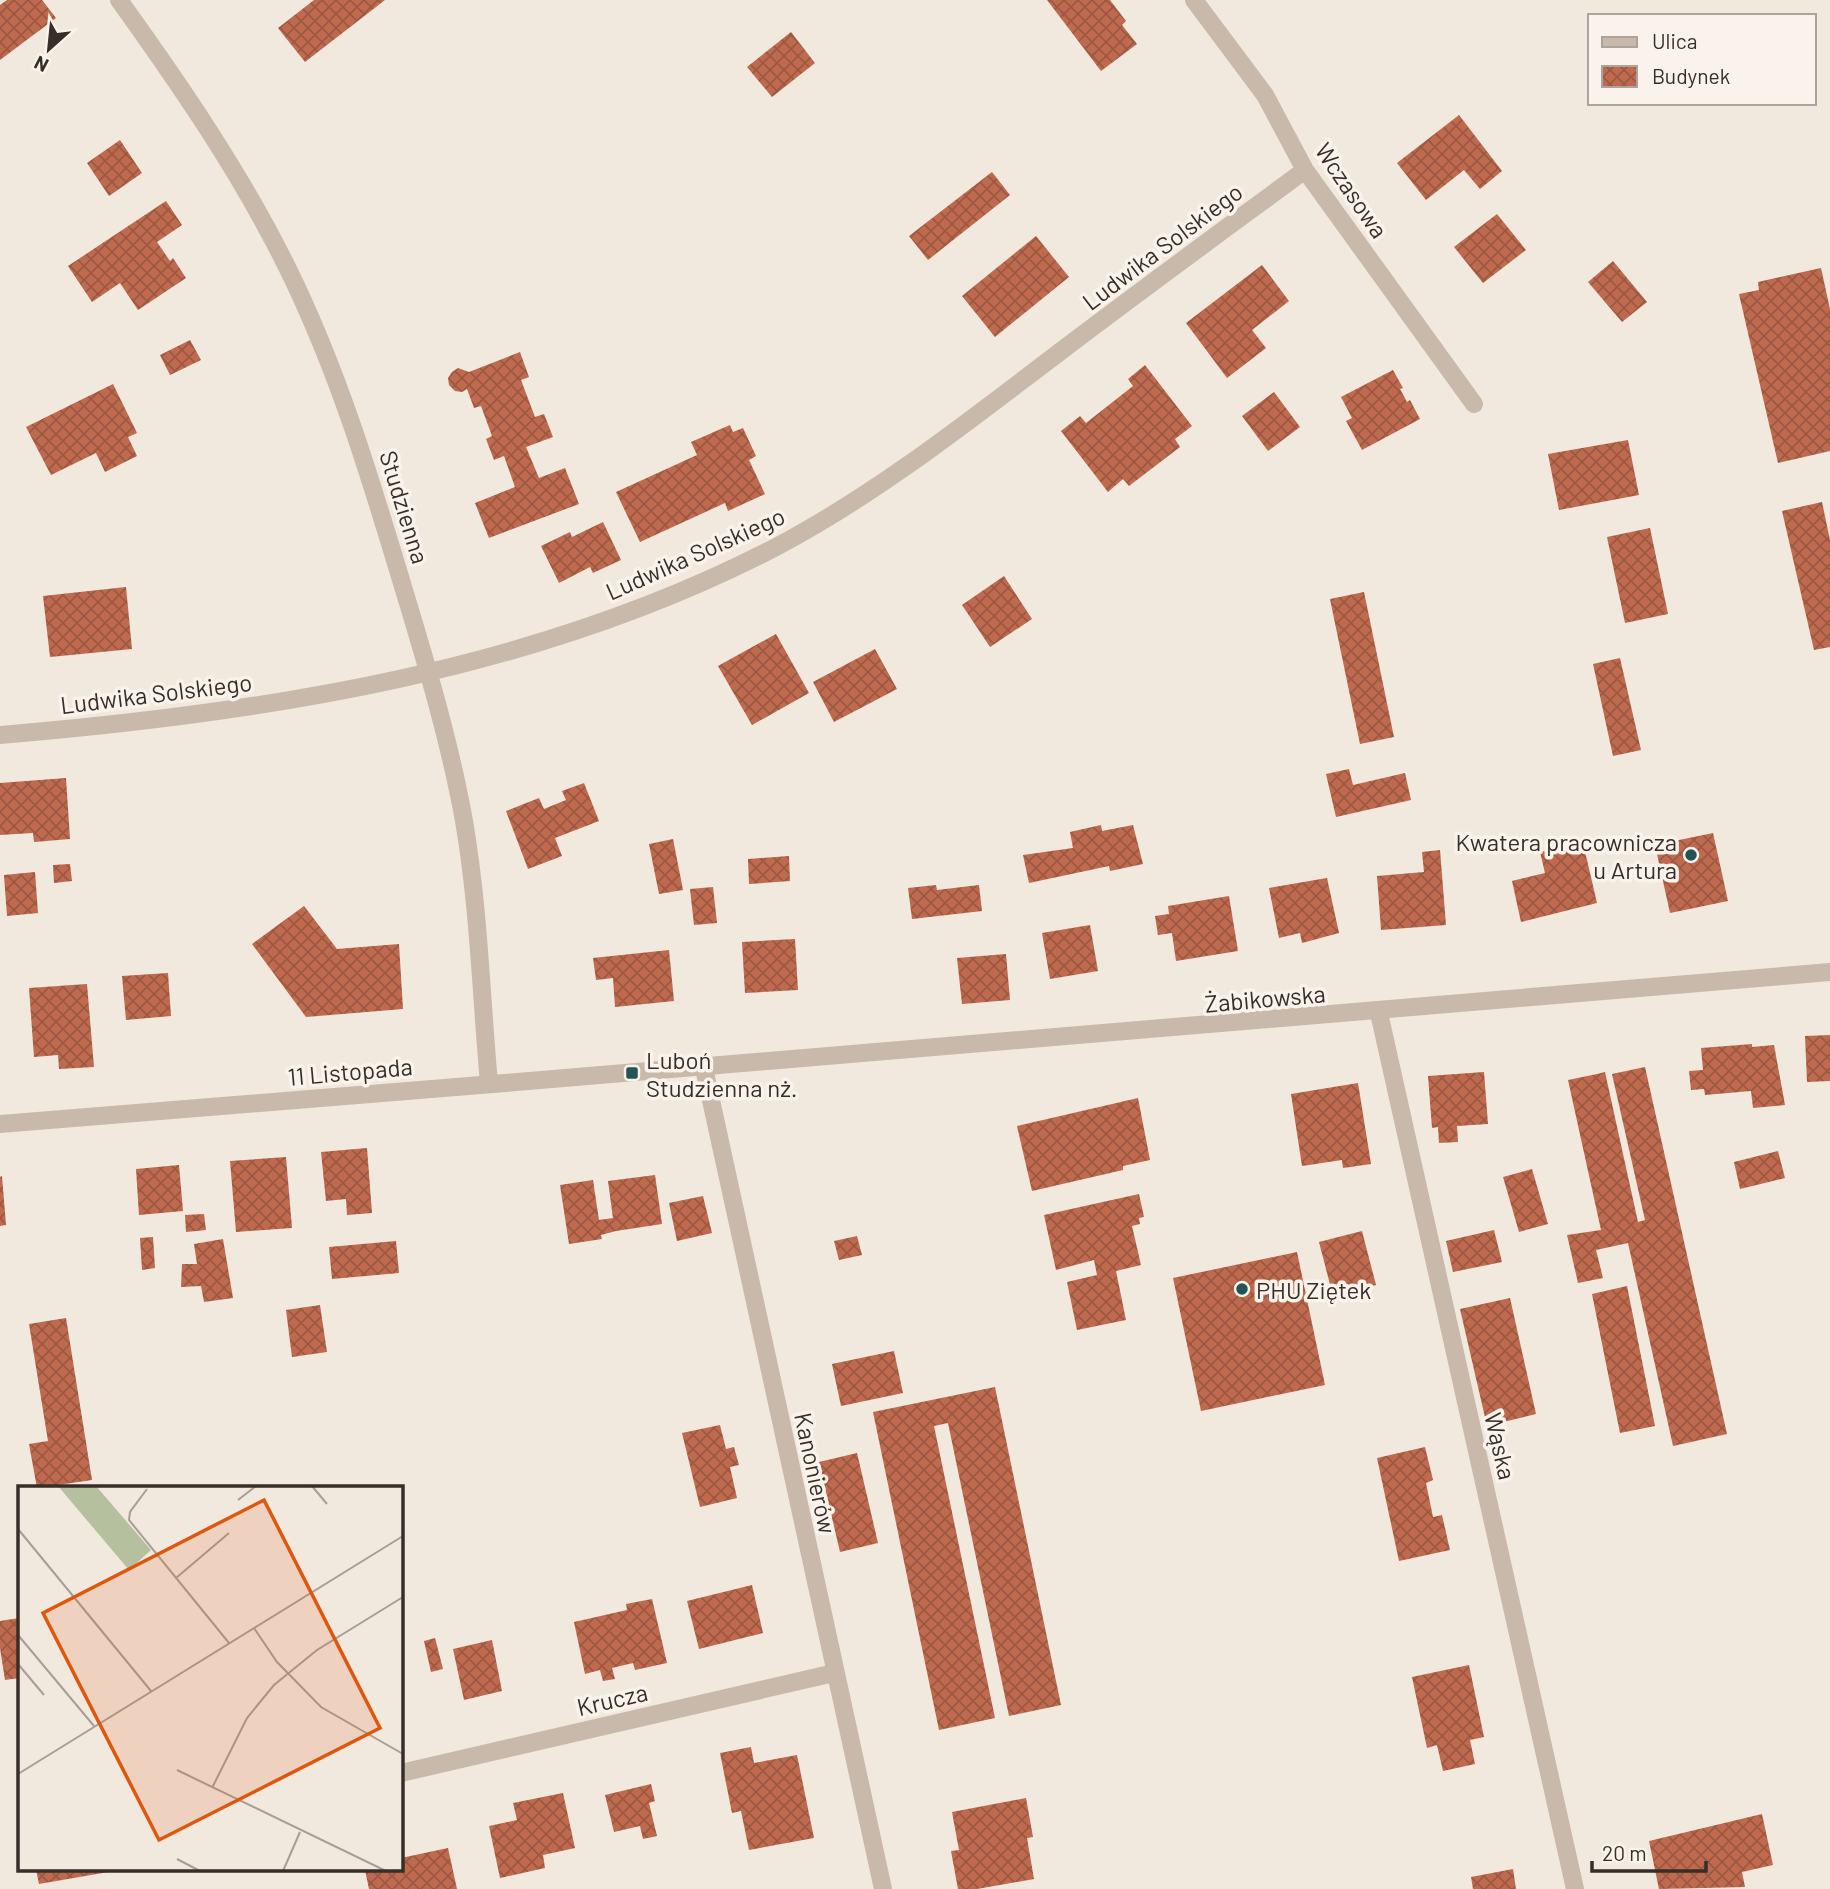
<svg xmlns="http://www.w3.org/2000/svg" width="1830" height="1889" viewBox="0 0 1830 1889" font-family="Barlow,sans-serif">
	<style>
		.building { fill: url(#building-cross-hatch) }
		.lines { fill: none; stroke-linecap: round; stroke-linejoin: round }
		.minor { stroke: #c9b9ab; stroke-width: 18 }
		.tertiary { stroke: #c9b9ab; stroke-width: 18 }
		.poi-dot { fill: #215357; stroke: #f9f3eb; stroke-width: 2.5 }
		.labels { text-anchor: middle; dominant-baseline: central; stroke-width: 7; stroke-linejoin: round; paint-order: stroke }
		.street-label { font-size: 24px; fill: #372e2a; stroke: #f9f3eb }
		.poi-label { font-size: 24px; fill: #372e2a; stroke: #f9f3eb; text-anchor: start }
		.inset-road { fill: none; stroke: #a79e96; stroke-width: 2 }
		.view { fill: #df570e; fill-opacity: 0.15; stroke: #df570e; stroke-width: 3.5 }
		.inset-edge { fill: none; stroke: #372e2a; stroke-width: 3.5 }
	</style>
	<defs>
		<pattern id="building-cross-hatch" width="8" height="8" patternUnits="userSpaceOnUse" patternTransform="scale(1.75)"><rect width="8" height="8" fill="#bf6a4e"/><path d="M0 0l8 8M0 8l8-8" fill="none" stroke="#9c5841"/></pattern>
	</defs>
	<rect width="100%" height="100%" fill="#f1e8de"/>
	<path class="building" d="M7,0H42L56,18L0,60V5Z
		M314,0H385L305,62L278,28Z
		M1047,0H1110L1126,21L1122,25L1137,44L1101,71Z
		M791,32L815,63L772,97L747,67Z
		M1459,115L1502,171L1480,189L1464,170L1426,200L1397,163Z
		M120,140L142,173L109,196L87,163Z
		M992,172L1010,195L928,260L909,236Z
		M166,201L182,225L157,242L170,261L173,258L186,278L138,310L120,283L92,302L68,266Z
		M1497,214L1526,250L1483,283L1454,247Z
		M1036,236L1069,277L995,337L962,296Z
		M1613,261L1647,302L1622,322L1588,282Z
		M1262,265L1289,301L1252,330L1266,348L1227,378L1186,323Z
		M1821,268L1830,309V451L1778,463L1739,294L1759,290L1758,282Z
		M190,340L201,360L170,375L160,355Z
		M520,352L529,377L521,380L535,417L544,414L553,437L526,447L539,478L565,468L579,504L489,538L475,503L515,487L504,456L494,460L486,439L492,436L481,406L474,408L467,389L462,392L455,391L449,385L448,378L452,372L458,368L469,372Z
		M1145,365L1192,426L1175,439L1180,447L1129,486L1123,479L1108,492L1061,431L1080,416L1086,423L1133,386L1128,379Z
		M1393,370L1403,388L1400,389L1407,402L1410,400L1420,419L1362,450L1346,421L1352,418L1341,397Z
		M113,384L137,433L128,437L137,456L105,472L96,453L51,475L26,427Z
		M1274,392L1300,427L1268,451L1242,416Z
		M730,425L733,432L743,428L756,456L749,460L765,494L728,511L725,503L640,542L616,492L697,455L691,442Z
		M1628,440L1639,495L1559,510L1548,454Z
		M1822,502L1830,540V647L1814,650L1782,511Z
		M603,522L621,560L593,573L590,567L559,583L541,546L570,532L572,537Z
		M1650,528L1668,614L1625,623L1607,537Z
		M1004,576L1032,619L990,647L962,605Z
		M126,587L132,649L50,657L43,596Z
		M1364,592L1394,737L1360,744L1330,599Z
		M776,634L809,693L752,725L718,666Z
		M875,649L897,689L834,722L813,682Z
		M1620,658L1641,750L1613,756L1593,664Z
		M1349,769L1353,785L1405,773L1411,800L1336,817L1326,774Z
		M66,778L70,839L34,842L33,833L0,835V783Z
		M584,783L599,821L555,838L562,856L528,869L506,811L539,798L544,809L566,800L562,791Z
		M1101,825L1102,831L1133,825L1143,864L1110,871L1109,866L1029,883L1023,855L1073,848L1070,832Z
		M1713,833L1728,901L1670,913L1655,845Z
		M673,839L683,890L659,894L649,844Z
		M1583,843L1597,903L1521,922L1512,881L1545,873L1540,852Z
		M1440,850L1446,925L1381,930L1377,876L1424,872L1422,852Z
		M789,856L790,881L749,884L748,859Z
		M70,864L72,881L54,883L53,865Z
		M35,872L38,913L7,916L4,875Z
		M1327,878L1339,933L1302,943L1300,933L1279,938L1269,888Z
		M936,885L937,890L979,885L982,911L912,919L908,888Z
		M713,887L717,923L694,925L690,889Z
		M1229,896L1238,951L1176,961L1172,933L1158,935L1155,916L1169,914L1168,906Z
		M304,906L337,949L399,944L403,1009L306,1017L252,944Z
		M1090,925L1098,971L1050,979L1042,933Z
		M795,939L798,990L745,993L742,942Z
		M669,950L674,1001L615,1007L613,978L596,980L593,958Z
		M1006,954L1010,1000L962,1004L957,958Z
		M168,973L171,1016L126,1020L122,976Z
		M87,984L94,1067L59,1069L58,1055L34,1057L29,988Z
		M1830,1035V1081L1807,1082L1805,1036Z
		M1752,1044V1047L1774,1045L1785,1105L1753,1108L1751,1091L1705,1095L1704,1089L1691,1090L1689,1071L1703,1070L1701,1048Z
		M1645,1067L1727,1434L1673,1446L1628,1243L1596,1250L1603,1278L1578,1283L1567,1235L1601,1230L1568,1080L1597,1074L1605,1072L1638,1222L1645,1220L1612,1074Z
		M1484,1072L1488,1124L1457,1126L1458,1142L1439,1143L1438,1127L1432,1128L1428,1076Z
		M1358,1083L1371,1164L1343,1168L1342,1160L1302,1166L1291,1094Z
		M1138,1098L1150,1160L1123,1166V1170L1032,1191L1017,1126Z
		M367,1148L372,1213L347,1215L346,1199L326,1201L321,1152Z
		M1778,1151L1785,1178L1740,1189L1734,1162Z
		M286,1157L292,1228L236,1232L230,1161Z
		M179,1165L183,1211L139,1215L136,1169Z
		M1532,1169L1548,1224L1519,1232L1503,1177Z
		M655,1175L662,1224L616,1231L601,1235L602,1239L569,1244L560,1185L593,1180L599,1220L613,1218L614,1226L608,1181Z
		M2,1176L6,1225L0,1226V1177Z
		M1139,1194L1144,1217L1139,1218L1140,1224L1132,1226L1141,1265L1116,1271L1126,1320L1077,1330L1067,1282L1097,1275L1094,1260L1056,1270L1044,1215Z
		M703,1196L712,1233L677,1241L669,1203Z
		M204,1214L206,1230L186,1232L185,1215Z
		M1494,1230L1502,1262L1453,1272L1446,1241Z
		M1362,1231L1376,1285L1333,1296L1319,1242Z
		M857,1236L862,1255L839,1260L834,1241Z
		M153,1237L155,1268L142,1270L140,1238Z
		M223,1239L233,1298L204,1302L201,1286L181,1287L182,1264H197L194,1244Z
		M396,1241L399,1273L332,1279L329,1247Z
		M1297,1252L1325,1385L1201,1411L1173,1278Z
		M1627,1286L1655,1426L1620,1433L1592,1294Z
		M1510,1298L1536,1414L1487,1426L1460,1309Z
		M320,1305L327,1352L292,1357L286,1310Z
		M66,1318L92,1480L37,1488L29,1444L48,1441L29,1324Z
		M894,1351L903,1393L841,1406L832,1364Z
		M995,1387L1061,1705L1009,1716L948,1423L934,1426L995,1718L939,1730L873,1412Z
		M720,1425L726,1449L734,1447L739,1465L730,1467L737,1498L700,1507L682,1433Z
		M1425,1447L1433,1480L1426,1483L1433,1517L1442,1515L1450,1550L1399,1561L1377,1458Z
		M857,1453L878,1543L840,1552L819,1462Z
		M752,1585L763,1633L699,1649L687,1601Z
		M652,1599L667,1663L635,1670L633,1663L612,1668L615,1679L603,1681L600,1670L585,1674L574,1622L627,1610L626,1604Z
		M19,1618V1678L5,1680L0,1648V1621Z
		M435,1638L443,1669L431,1672L424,1641Z
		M492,1640L502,1691L464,1700L453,1649Z
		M1469,1665L1484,1737L1470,1740L1475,1764L1443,1771L1437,1745L1427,1748L1412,1677Z
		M751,1747L754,1763L797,1755L814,1838L749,1850L741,1811L732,1813L720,1753Z
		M651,1784L655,1801L649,1803L657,1836L643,1839L640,1826L614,1832L605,1795Z
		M563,1793L575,1848L543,1855L545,1868L500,1878L489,1826L517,1820L513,1803Z
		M1026,1798L1033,1837L1027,1838L1034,1879L977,1889H958L951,1851L959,1850L952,1812Z
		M1762,1814L1773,1865L1742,1872L1745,1887L1659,1889L1649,1841Z
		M448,1848L457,1889H369L365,1870H401V1858Z
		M1513,1869L1516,1889H1473L1471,1877Z
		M36,1870H114V1871L39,1884Z"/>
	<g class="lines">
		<path class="minor" d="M119,0C180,85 240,172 287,267C338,370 371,480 404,590C427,666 450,743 464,821C479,908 481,996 489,1083
			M1194,0L1265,95L1305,170L1474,404
			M0,735C265,713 537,671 776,547C880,492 971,419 1065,348C1144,288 1225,229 1305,170
			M1379,1013L1575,1889
			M704,1068L883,1889
			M401,1773L834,1673"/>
		<path class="tertiary" d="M0,1124C610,1074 1220,1027 1830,972"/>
	</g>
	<g class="poi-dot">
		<circle cx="1691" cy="855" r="7"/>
		<rect x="625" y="1066" width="14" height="14" rx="3.5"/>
		<circle cx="1242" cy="1289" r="7"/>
	</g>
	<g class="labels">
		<g class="street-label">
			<text transform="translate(1352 190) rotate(56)">Wczasowa</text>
			<text transform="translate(1162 246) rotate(-37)">Ludwika Solskiego</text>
			<text transform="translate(405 507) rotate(73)">Studzienna</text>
			<text transform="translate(695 553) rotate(-24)">Ludwika Solskiego</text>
			<text transform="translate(156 693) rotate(-7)">Ludwika Solskiego</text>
			<text transform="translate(1265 998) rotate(-5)">Żabikowska</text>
			<text transform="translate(350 1071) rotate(-5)">11 Listopada</text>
			<text transform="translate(1501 1446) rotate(77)">Wąska</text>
			<text transform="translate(816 1473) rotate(78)">Kanonierów</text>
			<text transform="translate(612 1699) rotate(-13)">Krucza</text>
		</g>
		<g class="poi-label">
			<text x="1677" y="841" text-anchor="end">Kwatera pracownicza<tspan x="1677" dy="28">u Artura</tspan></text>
			<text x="646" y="1059">Luboń<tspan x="646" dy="28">Studzienna nż.</tspan></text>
			<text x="1256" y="1289">PHU Ziętek</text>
		</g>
	</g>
	<g transform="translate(18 1486)">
		<rect width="385" height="385" fill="#f1e8de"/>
		<path d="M40,0H78L133,64L111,84Z" fill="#b5c09f"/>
		<path class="inset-road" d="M294,0L309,18M129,3L112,26L111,34L211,157M220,14L238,0M0,43L133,205M158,92L211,47M236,142L259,176L303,221L385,268M0,149L76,240M0,178L26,209M159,284L368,385M0,288L385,50M194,302L229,232L256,199L299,164L385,111M159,373L182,385M265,385L282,346"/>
		<path class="view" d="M246,14L362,242L141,354L25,127Z"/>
		<rect width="385" height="385" class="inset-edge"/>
	</g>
	<rect x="1588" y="14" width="228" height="91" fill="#f9f3eb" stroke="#aba49e" stroke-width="2"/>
	<rect x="1602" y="37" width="35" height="10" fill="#c9b9ab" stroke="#aba49e" stroke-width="2"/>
	<text x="1652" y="49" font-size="21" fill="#372e2a">Ulica</text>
	<rect x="1602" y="66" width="35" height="21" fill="url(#building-cross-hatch)" stroke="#aba49e" stroke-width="2"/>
	<text x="1652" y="84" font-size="21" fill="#372e2a">Budynek</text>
	<g transform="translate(49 49) rotate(207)" stroke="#f9f3eb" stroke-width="5" paint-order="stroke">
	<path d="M0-5L12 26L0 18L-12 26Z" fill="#372e2a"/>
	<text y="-10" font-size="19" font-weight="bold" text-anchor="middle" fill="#372e2a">N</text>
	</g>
	<path d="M1592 1861v10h114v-10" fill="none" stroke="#372e2a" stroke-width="3.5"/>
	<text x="1602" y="1861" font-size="21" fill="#372e2a" stroke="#f9f3eb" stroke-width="5" paint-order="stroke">20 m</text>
</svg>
